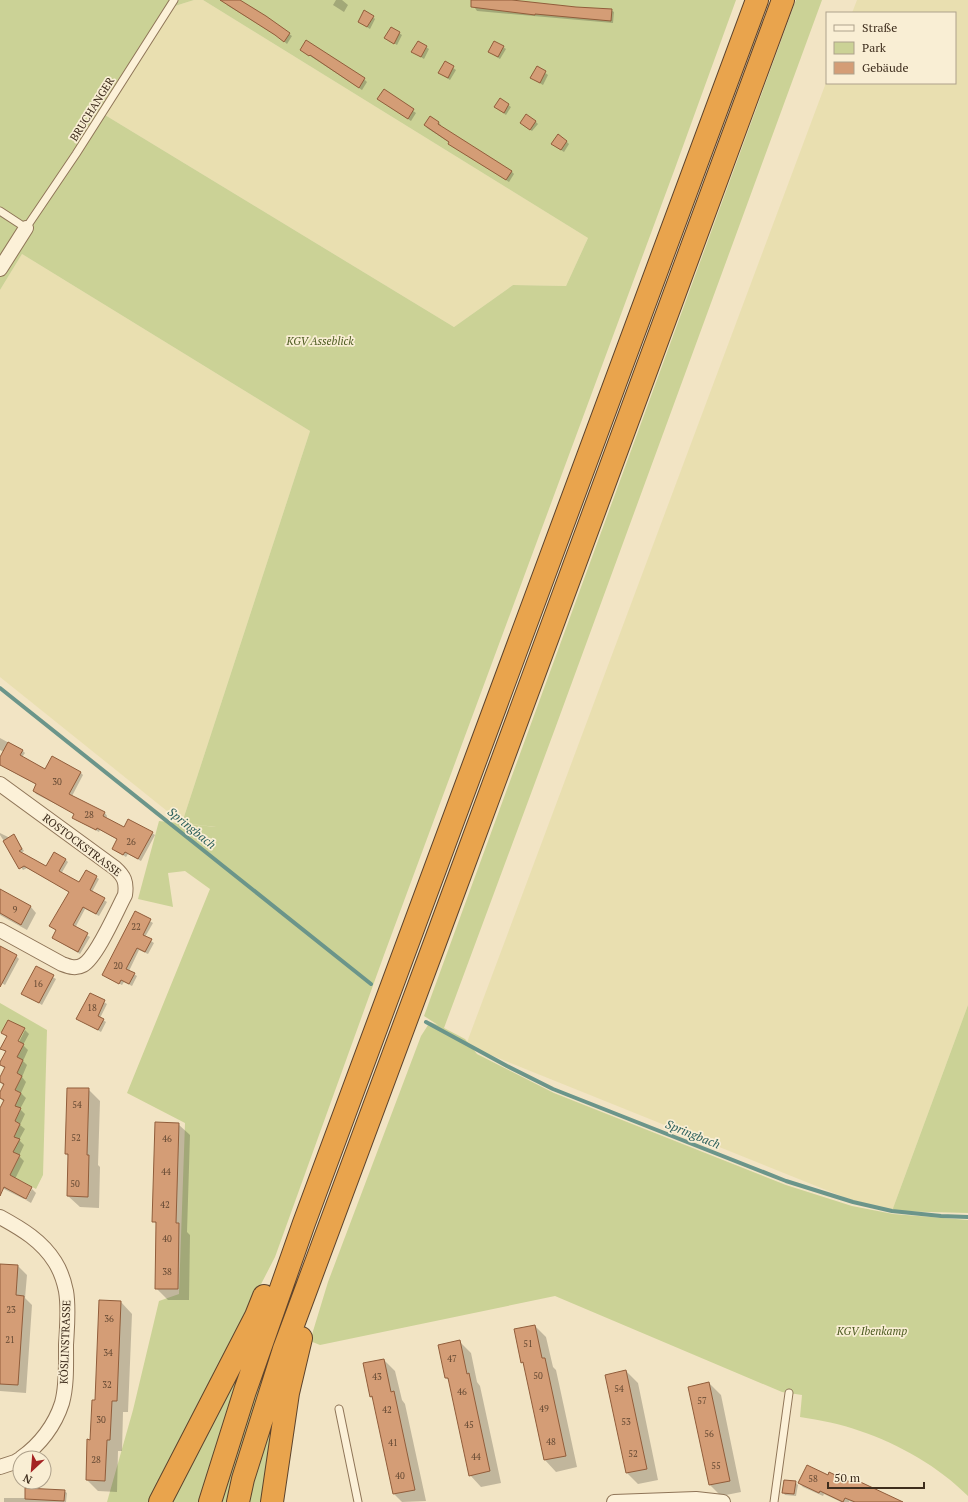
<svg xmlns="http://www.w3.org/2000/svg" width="968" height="1502" viewBox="0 0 968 1502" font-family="'PT Serif',serif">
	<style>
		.farmland { fill: #e9dfb0 }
		.green { fill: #cbd296 }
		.shadow { fill: #0003 }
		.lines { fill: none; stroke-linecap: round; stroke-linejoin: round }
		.stream { stroke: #6b958a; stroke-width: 4 }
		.building { fill: #d49d76; stroke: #915d3b }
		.lane-casing { stroke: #8f7558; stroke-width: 9 }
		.street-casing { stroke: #8f7558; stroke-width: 16 }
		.highway-casing { stroke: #5d432c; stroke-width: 24 }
		.lane { stroke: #fcf1d8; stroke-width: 7 }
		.street { stroke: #fcf1d8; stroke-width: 14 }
		.highway { stroke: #e9a44d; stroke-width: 22 }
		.labels { text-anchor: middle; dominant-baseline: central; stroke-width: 3.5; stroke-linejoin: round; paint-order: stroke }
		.number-label { font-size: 9px; fill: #644933 }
		.street-label { font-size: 11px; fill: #3e2d1d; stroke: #f9eed4 }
		.park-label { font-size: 11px; font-style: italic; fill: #4e5c22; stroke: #f9eed4 }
		.water-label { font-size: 12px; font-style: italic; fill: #2b5f5b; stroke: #f9eed4 }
	</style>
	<rect width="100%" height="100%" fill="#f2e4c4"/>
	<path class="farmland" d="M194,0H203L588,238L566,286L513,285L454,327L105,115L175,6Z
		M857,0H968V1005L892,1211L846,1198L466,1045L827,80V83H955V13H852Z
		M22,254L310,431L182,823L0,677V290Z"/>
	<path class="green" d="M0,0H194L175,6L105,115L454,327L513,285L566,286L588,238L203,0H736L674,171L384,955L275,1257L149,1502H107L133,1410L159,1301L179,1294L185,1123L127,1093L210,889L185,871L168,873L173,907L138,899L159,821L216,827L182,823L310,431L22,254L0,290Z
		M796,0H822L556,726L444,1028L465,1039L477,1054L554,1093L786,1185L852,1206L893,1214L968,1220V1496C939,1467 899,1444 860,1431C841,1424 820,1420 800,1417L802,1395L782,1392L555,1296L320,1345L310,1341L328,1282L421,1036L430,1022L438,1025L424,1016Z
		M0,1003L47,1030L43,1175L36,1189L10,1175L20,1156L13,1152L19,1139L14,1137L20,1124L15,1121L21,1109L15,1106L21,1093L15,1090L22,1076L17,1073L23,1060L17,1057L24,1044L18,1041L24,1028L0,1032Z
		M968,1005V1213L892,1211Z
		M262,1316L283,1388L266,1502H169Z"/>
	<path class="shadow" d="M230,0H238L292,36L287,44L279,37L230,7L227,5Z
		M336,0H342L348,5L344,12L333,5Z
		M476,0H510L576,8L611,10L614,12L613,23L477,11L475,8Z
		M373,17L375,19L370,29L359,22Z
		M391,28L402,35L397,45L385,38Z
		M418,42L429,49L424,59L413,52Z
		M503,47L506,49L500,59L489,52Z
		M301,50L364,79L367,82L362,90Z
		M445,62L456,70L450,80L442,75Z
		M537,67L548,75L543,85L534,80Z
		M384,90L416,113L411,121L381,101Z
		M500,99L511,107L506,115L495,107Z
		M430,117L439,123L441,125L440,126L512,172L514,174L509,182L452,146L450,143L427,128L425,125Z
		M535,121L538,124L532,131L524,126Z
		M566,141L569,144L564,152L555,146Z
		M0,738L22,750L25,753L22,757L45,770L52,757L81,773L83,775L72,796L105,813L107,816L106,819L124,828L152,833L155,835L141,861L128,854L126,857L116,851L113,849L118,840L100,830L99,832L76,820L73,817L75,814L36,794L34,791L37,785L0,765V759L4,752L0,750Z
		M0,833L10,838L14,835L24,851L21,853L47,867L65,859L68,862L61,874L79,883L86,871L99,879L92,892L107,902L99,916L85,909L75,928L90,937L80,954L56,940L53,938L57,931L50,926L70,892L27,868L23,870L0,835Z
		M0,891L31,907L36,913L27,930L0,915Z
		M135,912L153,923L145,937L154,943L148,954L139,950L129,971L137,976L132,986L124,982L122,985L103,975Z
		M0,950L16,956L19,959L5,985L0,982Z
		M36,967L56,979L42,1005L22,993Z
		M90,994L107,1004L100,1018L106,1022L101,1032L78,1019Z
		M23,1029L15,1045L17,1046L25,1030L29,1034L23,1045L28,1050L23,1061L27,1065L22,1077L26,1082L21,1093L26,1098L20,1109L25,1114L20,1125L25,1129L19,1140L24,1145L19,1156L24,1161L15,1179L32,1188L24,1199L0,1187V1110L4,1102L0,1098V1094L4,1086L0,1082V1079L5,1069L0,1064L6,1053L2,1048L7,1037L3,1033L24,1029Z
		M88,1089L100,1101L98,1165L100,1167L99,1208L80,1207L68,1196L69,1157L66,1154Z
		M178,1124L190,1135L187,1232L190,1235L189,1300H168L156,1288L157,1225L154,1221Z
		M32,1189L36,1193L31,1203L26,1200Z
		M0,1265L18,1266L27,1275L25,1298L32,1305L26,1393L0,1391Z
		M121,1302L132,1314L128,1412H123L122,1451H118L117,1492L98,1491L87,1480L91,1441L96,1402Z
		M535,1326L546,1337L553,1367L556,1370L577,1467L556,1472L545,1460L525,1366L522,1362Z
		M459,1341L471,1353L477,1382L480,1386L501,1483L481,1487L470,1475L450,1381L446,1378Z
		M384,1360L395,1371L402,1400L405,1404L426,1501L402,1502L394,1494L374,1400L370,1396Z
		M626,1371L638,1383L658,1480L638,1484L627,1473Z
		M709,1383L721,1395L741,1492L721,1496L710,1485Z
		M828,1476L898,1502H852L849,1501V1502H841L824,1494L823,1496L803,1487L799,1483Z
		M795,1482L798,1485L796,1496L785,1495L783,1492Z
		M64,1491L67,1493L66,1502H4V1498H26Z"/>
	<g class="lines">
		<path class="stream" d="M0,688L371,984
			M426,1022L507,1066L553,1089L786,1181L853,1202L892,1211L941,1216L968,1217"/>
	</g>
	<path class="building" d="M220,0H240L266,16L290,33L284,42L275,35Z
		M471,0H512L576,7L612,9L611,21L535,14V15L471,7Z
		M364,10L374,16L367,27L358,22Z
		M391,27L400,32L394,44L384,38Z
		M306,40L365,78L359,88L310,55L309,56L300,50Z
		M418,41L427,46L421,57L411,52Z
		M494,41L504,46L498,57L488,52Z
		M445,61L454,66L448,78L438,73Z
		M537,66L546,71L540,83L530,78Z
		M384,89L414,109L408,119L377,99Z
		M500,98L509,104L504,113L494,107Z
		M526,114L536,121L530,130L520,123Z
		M430,116L439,122L438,124L512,171L506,180L448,144L449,142L424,125Z
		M558,134L567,141L561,150L551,144Z
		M8,742L23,750L20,755L45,769L52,756L81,772L69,794L105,812L103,816L124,827L128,819L153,832L138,859L125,852L123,855L112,849L117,839L97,828L96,830L72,818L74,814L33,791L36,784L0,765V757Z
		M14,834L22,849L19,851L46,866L54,852L66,859L59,871L79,882L86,870L97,876L90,890L105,898L96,914L83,907L73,925L88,933L78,952L52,938L56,930L49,926L69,892L24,866L19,869L3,841Z
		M0,889L31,906L21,925L0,913Z
		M135,911L151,919L143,935L152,939L145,952L137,948L126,969L135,973L129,984L121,980L119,984L102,975Z
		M0,946L17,955L0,987Z
		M36,966L54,975L39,1003L21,994Z
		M90,993L105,1000L98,1016L104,1019L98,1030L76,1019Z
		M8,1020L25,1028L18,1041L24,1044L17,1057L23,1060L17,1073L22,1076L15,1090L21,1093L15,1106L21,1108L15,1121L20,1124L14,1137L20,1139L13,1152L20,1155L10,1175L32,1187L26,1199L4,1187L0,1196V1108L4,1100L0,1098V1092L4,1084L0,1082V1077L5,1067L0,1065V1062L6,1051L0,1049L7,1036L1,1033Z
		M67,1088H89L87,1155H89L88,1197L67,1196L68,1154H65Z
		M155,1122L179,1123L176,1223H179L178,1289H155L156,1222H152Z
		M0,1264L18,1265L16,1295L24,1296L18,1385L0,1384Z
		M99,1300L121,1301L117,1401H112L110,1440H107L105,1481L86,1480L87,1439L90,1440L92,1400H95Z
		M535,1325L542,1358H545L566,1456L544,1460L523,1362L521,1363L514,1329Z
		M460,1340L467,1374L469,1373L490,1471L469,1476L448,1378H445L438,1345Z
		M384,1359L391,1392L394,1391L415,1490L393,1494L372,1396L370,1397L363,1363Z
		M626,1370L647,1469L626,1473L605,1375Z
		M709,1382L730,1481L709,1485L688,1387Z
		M807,1465L828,1475L829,1472L852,1483L854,1479L903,1502H855L845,1498L843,1502L820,1491L819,1493L798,1483Z
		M784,1480L796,1481L794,1494L782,1493Z
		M25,1488L65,1490L64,1501L25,1499Z"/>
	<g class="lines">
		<g class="lane-casing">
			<path id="lane" d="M0,211L26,228L76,154L174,0
				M339,1409L358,1502
				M774,1502L789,1393"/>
		</g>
		<g class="street-casing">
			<path id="street" d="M0,269L26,228
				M0,784L115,868C124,876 127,882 125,895C117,910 97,957 83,965C76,969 70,967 62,964L0,930
				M0,1217C22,1229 42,1241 55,1262C60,1270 64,1281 66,1291C69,1308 67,1327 66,1345C66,1364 67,1385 62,1403C55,1425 40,1445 21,1458
				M0,1467L15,1462L20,1459
				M614,1502L696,1499L723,1502"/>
		</g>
		<g class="highway-casing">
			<path id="highway" d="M160,1502L256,1316L264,1296
				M210,1502L245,1391L304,1223L757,0
				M238,1502L243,1479L284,1349L440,929L783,0
				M272,1502L288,1393L301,1338"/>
		</g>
		<use href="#lane" class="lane"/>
		<use href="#street" class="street"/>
		<use href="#highway" class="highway"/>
	</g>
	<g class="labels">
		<g class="number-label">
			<text x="57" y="782">30</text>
			<text x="89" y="815">28</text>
			<text x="131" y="842">26</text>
			<text x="15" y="910">9</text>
			<text x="136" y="927">22</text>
			<text x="118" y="966">20</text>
			<text x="38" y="984">16</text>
			<text x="92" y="1008">18</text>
			<text x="77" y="1105">54</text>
			<text x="76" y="1138">52</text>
			<text x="167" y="1139">46</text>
			<text x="166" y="1172">44</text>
			<text x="75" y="1184">50</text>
			<text x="165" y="1205">42</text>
			<text x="167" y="1239">40</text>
			<text x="167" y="1272">38</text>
			<text x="11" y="1310">23</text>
			<text x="109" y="1319">36</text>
			<text x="10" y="1340">21</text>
			<text x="528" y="1344">51</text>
			<text x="108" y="1353">34</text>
			<text x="452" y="1359">47</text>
			<text x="538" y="1376">50</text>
			<text x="377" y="1377">43</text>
			<text x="107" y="1385">32</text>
			<text x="619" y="1389">54</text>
			<text x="462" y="1392">46</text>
			<text x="702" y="1401">57</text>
			<text x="544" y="1409">49</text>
			<text x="387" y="1410">42</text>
			<text x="101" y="1420">30</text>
			<text x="626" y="1422">53</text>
			<text x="469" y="1425">45</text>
			<text x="709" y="1434">56</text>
			<text x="551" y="1442">48</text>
			<text x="393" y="1443">41</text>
			<text x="633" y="1454">52</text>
			<text x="476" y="1457">44</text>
			<text x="96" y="1460">28</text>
			<text x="716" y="1466">55</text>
			<text x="400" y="1476">40</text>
			<text x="813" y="1479">58</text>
		</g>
		<g class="street-label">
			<text transform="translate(92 109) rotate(-58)">BRUCHANGER</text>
			<text transform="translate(82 845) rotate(37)">ROSTOCKSTRASSE</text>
			<text transform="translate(65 1342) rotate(-88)">KÖSLINSTRASSE</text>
		</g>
		<g class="park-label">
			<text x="320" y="341">KGV Asseblick</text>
			<text x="872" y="1331">KGV Ibenkamp</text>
		</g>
		<g class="water-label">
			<text transform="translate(192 828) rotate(39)">Springbach</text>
			<text transform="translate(693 1134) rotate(22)">Springbach</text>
		</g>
	</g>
	<rect x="826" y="12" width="130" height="72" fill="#f9eed4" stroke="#aea18b"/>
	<rect x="834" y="25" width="20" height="6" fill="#fcf1d8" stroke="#aea18b"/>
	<text x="862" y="32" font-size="12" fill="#3e2d1d">Straße</text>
	<rect x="834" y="42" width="20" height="12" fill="#cbd296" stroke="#aea18b"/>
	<text x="862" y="52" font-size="12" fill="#3e2d1d">Park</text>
	<rect x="834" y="62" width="20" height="12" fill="#d49d76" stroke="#aea18b"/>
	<text x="862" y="72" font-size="12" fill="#3e2d1d">Gebäude</text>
	<g transform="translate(32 1470) rotate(206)"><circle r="19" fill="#f9eed4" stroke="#aea18b"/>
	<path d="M0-3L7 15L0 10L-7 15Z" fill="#a42223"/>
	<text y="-6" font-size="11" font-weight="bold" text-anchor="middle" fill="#3e2d1d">N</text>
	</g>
	<path d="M828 1482v6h96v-6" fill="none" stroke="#3e2d1d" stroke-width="2"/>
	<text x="834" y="1482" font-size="12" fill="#3e2d1d" stroke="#f9eed4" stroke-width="3" paint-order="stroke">50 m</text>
</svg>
